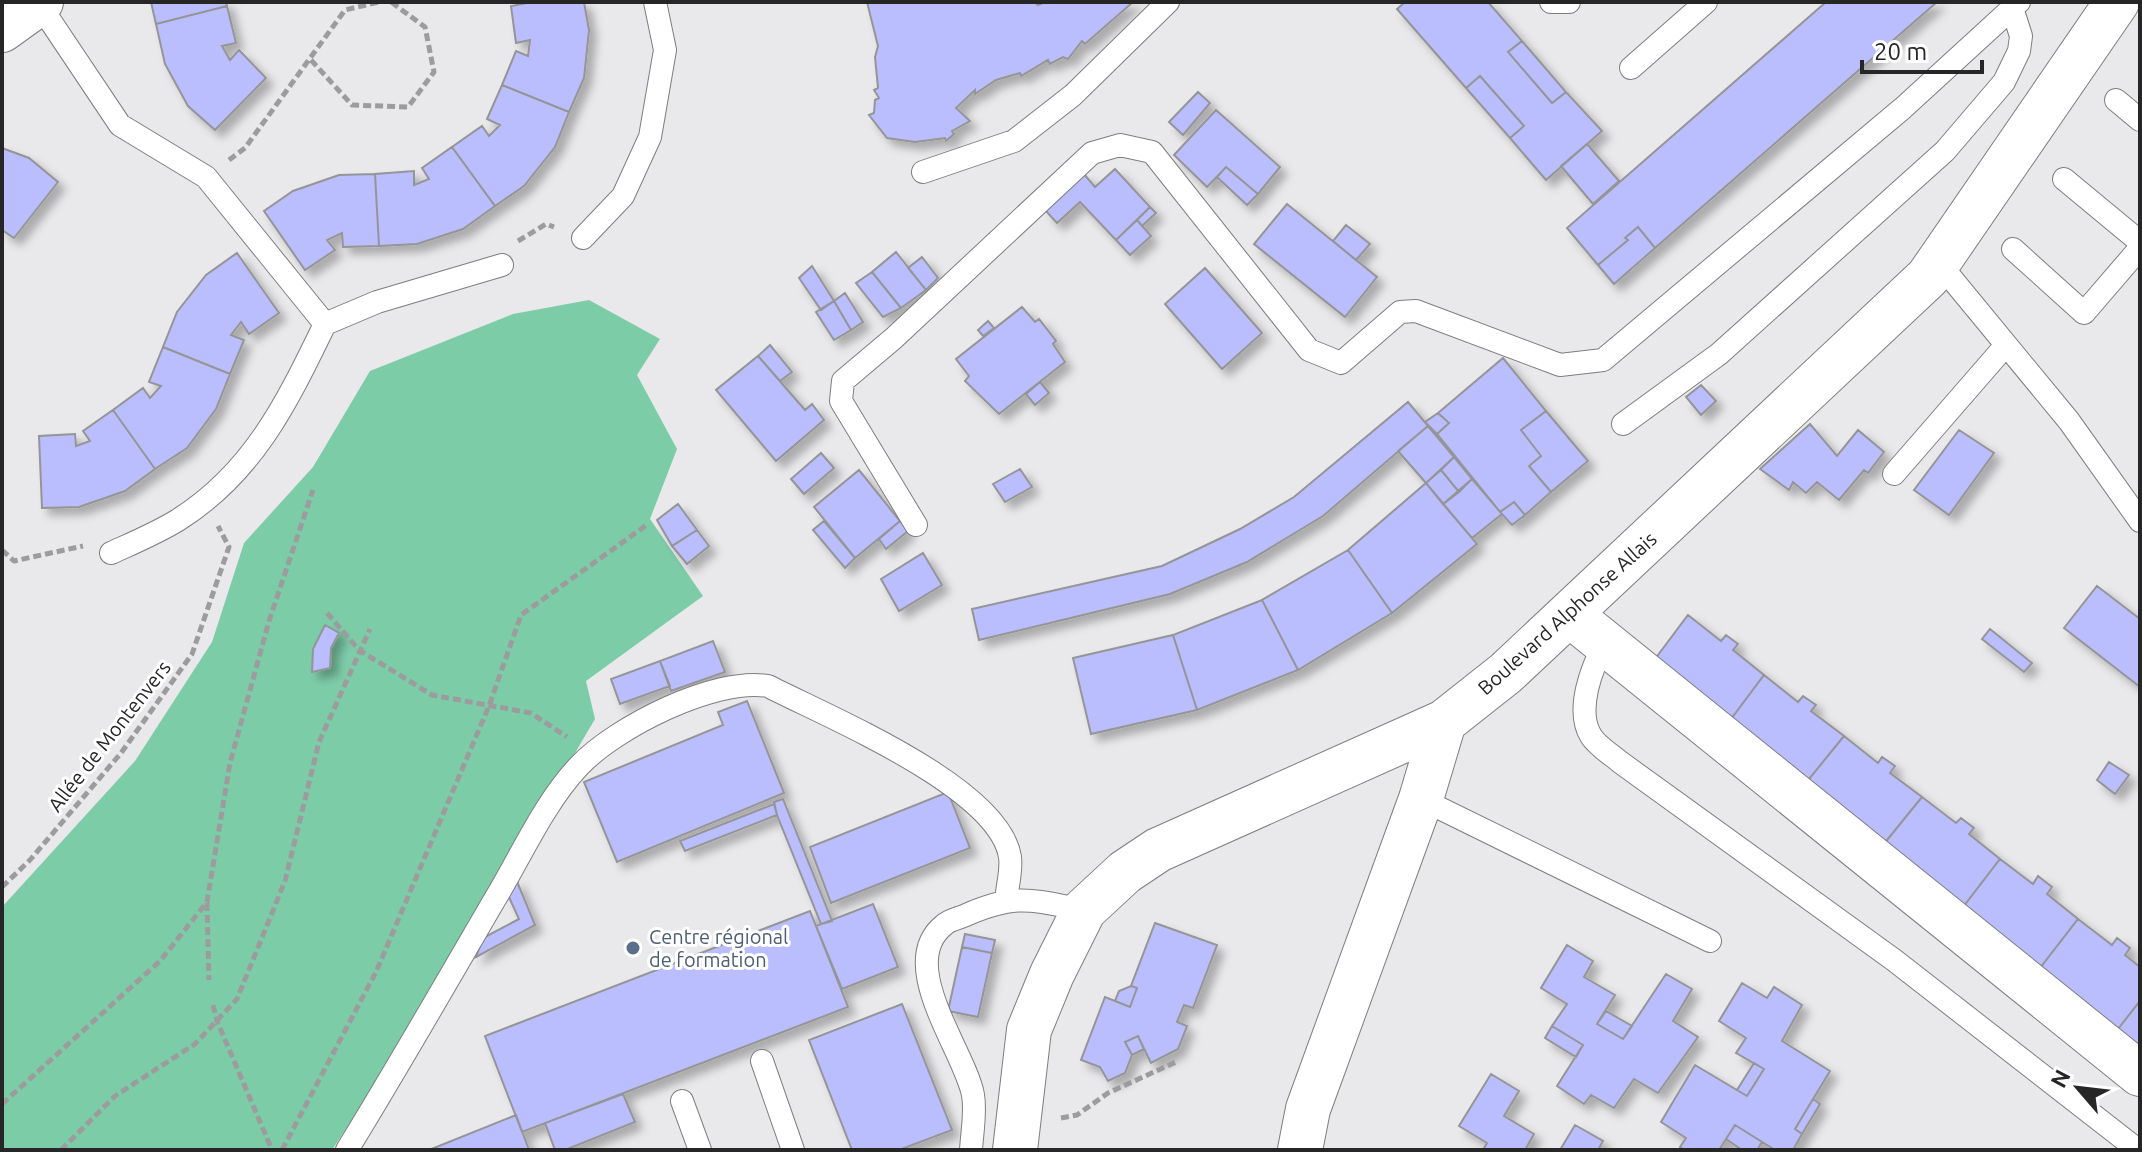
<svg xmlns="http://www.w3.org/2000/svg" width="2142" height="1152" viewBox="0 0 2142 1152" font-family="Ubuntu,sans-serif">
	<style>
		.green { fill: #7dcca8 }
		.building { fill: #babefe; stroke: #959597; stroke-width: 2; filter: url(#shadow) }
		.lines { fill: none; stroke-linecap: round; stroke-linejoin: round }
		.service-casing { stroke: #7e7e80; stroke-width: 24 }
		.minor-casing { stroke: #7e7e80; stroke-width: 46 }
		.path { stroke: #9c9c9e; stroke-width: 5; stroke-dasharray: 8 4; stroke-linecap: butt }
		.service { stroke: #fff; stroke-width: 22 }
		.minor { stroke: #fff; stroke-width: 44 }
		.service-dot { fill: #5c6f8a; stroke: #fff; stroke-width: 3 }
		.labels { text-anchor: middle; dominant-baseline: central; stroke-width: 6; stroke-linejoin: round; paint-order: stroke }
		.street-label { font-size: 20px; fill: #262627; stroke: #fff }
		.service-label { font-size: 20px; fill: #4e5e75; stroke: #fff; text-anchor: start }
	</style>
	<defs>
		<filter id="shadow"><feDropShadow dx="7" dy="7" stdDeviation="4" flood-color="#0004"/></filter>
	</defs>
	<rect width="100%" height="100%" fill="#e9e9eb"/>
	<path class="green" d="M589,300L660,339L637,375L677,449L650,519L703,596L586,681L595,719L411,1031L332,1150H2V907L135,761L212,642L244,543L313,467L370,371L513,314Z"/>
	<path class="building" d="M151,2H226L227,6L156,24Z
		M533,2H584L589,30L584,78L569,112L502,85L516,51L528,56L530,40L516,43L511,6Z
		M867,2H1034L1038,5L1045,2H1133L1085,44L1082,41L1068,59L1063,57L1050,64L1048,60L1021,76L1020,73L996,80L975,94V90L956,108L970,121L952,131L954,134L946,141L945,138L915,142L887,138L869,115L874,113L875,100L879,98L874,90L878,88L875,57L878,46Z
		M1405,2H1488L1522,41L1508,52L1552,103L1566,92L1602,131L1546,180L1510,138L1524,126L1480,76L1466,88L1397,9Z
		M1826,2H1937L1655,248L1638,227L1625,238L1628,240L1598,265L1567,228Z
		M227,6L236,43L222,46L230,60L239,50L266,78L215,130L188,106L165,64L156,24Z
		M1522,41L1566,92L1552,103L1508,52Z
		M1480,76L1524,126L1510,138L1466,88Z
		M502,85L569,112L555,147L524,186L495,206L452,147L482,126L489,136L500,125L487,119Z
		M1198,92L1210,103L1183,135L1169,122Z
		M1216,110L1280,167L1258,194L1226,167L1207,187L1174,155Z
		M1587,144L1619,181L1593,204L1561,166Z
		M452,147L495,206L463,229L417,244L379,246L375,174L414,171V185L429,179L422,168Z
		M2,148L29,158L58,182L14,238L2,230Z
		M1226,167L1258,194L1247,205L1217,177Z
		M1115,169L1150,207L1116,240L1080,202L1057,223L1045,210L1084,174L1095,187Z
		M375,174L379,246L343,247L342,233L327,240L335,250L305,270L264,211L293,191L339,175Z
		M1287,204L1377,277L1345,317L1254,244Z
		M1150,207L1156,213L1142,226L1137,220Z
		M1137,220L1151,236L1130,255L1116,240Z
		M1346,225L1370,244L1356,260L1333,241Z
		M1638,227L1655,248L1614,284L1598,265L1628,240L1625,238Z
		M896,252L926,290L901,308L872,272Z
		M237,253L279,313L249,334L241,322L231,335L244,340L230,374L163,347L177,312L206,275Z
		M922,257L938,278L926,290L908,268Z
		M812,266L834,301L821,310L799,278Z
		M1205,268L1262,333L1222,369L1165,304Z
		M872,272L901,308L883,317L856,283Z
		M845,293L863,322L851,330L834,301Z
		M834,301L851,330L834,340L816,312Z
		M1022,307L1035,322L1039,319L1056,341L1053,344L1065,362L999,414L965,381L969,376L956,359Z
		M988,321L994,328L983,336L978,330Z
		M770,345L792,372L780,381L758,356Z
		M163,347L230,374L216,409L187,448L155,469L113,410L143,388L150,398L161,386L149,382Z
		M758,356L805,410L812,404L824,420L776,461L716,390Z
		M1503,358L1546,411L1521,430L1541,456L1529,466L1551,492L1525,515L1514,502L1500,512L1437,434L1449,423L1438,413Z
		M1040,382L1049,393L1035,405L1026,394Z
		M1701,385L1716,401L1701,415L1686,397Z
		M1408,402L1428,426L1323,516L1247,562L1170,594L979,640L972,609L1162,566L1240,529L1294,497Z
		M113,410L155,469L125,491L79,507L42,508L39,436L75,434L76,446L90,441L83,431Z
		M1546,411L1588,461L1551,492L1529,466L1541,456L1521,430Z
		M1438,413L1449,423L1437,434L1425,422Z
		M1810,424L1837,456L1858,430L1884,452L1868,473L1864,470L1839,500L1817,482L1806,493L1793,482L1789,490L1760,469Z
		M1428,426L1454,457L1426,483L1398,451Z
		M1959,430L1994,453L1949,515L1914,490Z
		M821,453L834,468L804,494L791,479Z
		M1454,457L1472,479L1459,492L1441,470Z
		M1020,469L1032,487L1005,502L993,484Z
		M859,470L900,521L855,558L814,507Z
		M1441,470L1459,492L1443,504L1426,483Z
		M1472,479L1502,514L1472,538L1443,504Z
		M1426,483L1477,544L1392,613L1348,550Z
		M1514,502L1525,515L1512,525L1500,512Z
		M678,504L697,530L672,546L657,520Z
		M824,521L855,558L845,568L813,530Z
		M900,521L908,531L886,549L879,539Z
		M697,530L709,546L687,564L672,546Z
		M1348,550L1392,613L1298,670L1262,600Z
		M923,553L942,585L899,611L881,579Z
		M2097,586L2140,619V687L2064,628Z
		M1262,600L1298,670L1197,710L1173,635Z
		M1688,615L1721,641L1726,635L1738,644L1733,650L1764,675L1728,723L1652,663Z
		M325,625L339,633L331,648L330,668L312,672L313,649Z
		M1990,629L2032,663L2024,672L1982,639Z
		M1173,635L1197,710L1091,734L1073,658Z
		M713,641L725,672L671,691L660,661Z
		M660,661L670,686L620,704L611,679Z
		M1764,675L1798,702L1803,696L1816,705L1811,711L1844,736L1805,784L1728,723Z
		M747,701L784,793L617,862L584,782L723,725L718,712Z
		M1844,736L1878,763L1882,757L1895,766L1890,773L1922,797L1883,845L1805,784Z
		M2109,762L2129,775L2115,794L2097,780Z
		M948,792L970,848L831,903L810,847Z
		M1922,797L1956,823L1961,818L1974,828L1969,834L2000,859L1963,907L1883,845Z
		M783,799L832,921L821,924L777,815L774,802Z
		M774,804L777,815L685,851L680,841Z
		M2000,859L2033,884L2038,876L2052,887L2047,894L2078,919L2040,968L1963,907Z
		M516,879L535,925L476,957L483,938L519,919L508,895Z
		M873,904L898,967L842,989L816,926Z
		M810,911L848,1007L522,1132L485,1036Z
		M2078,919L2112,945L2117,938L2130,948L2125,955L2140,967V1001L2118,1029L2040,968Z
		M1155,923L1217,945L1193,1008L1184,1005L1177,1022L1187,1026L1178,1049L1151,1063L1138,1036L1125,1042L1132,1055L1125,1073L1108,1081L1100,1067L1081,1060L1105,997L1130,1007L1137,988L1131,986Z
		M965,934L995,940L992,953L962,947Z
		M1567,945L1593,961L1584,977L1615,995L1597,1024L1623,1039L1666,974L1692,989L1673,1021L1698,1037L1658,1093L1634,1079L1614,1108L1591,1095L1584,1104L1557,1086L1583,1045L1552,1026L1567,1004L1541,988Z
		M962,947L992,953L978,1017L948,1011Z
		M1742,983L1767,998L1774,987L1802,1005L1782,1041L1830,1071L1795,1129L1802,1134L1793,1150H1775L1735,1125L1719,1150H1684L1680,1147L1686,1138L1661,1122L1695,1065L1747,1096L1764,1069L1736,1053L1746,1038L1719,1021Z
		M1131,986L1137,988L1130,1007L1115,1001L1119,991Z
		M2140,1001V1046L2118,1029Z
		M902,1004L952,1130L899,1150H852L809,1040Z
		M1606,1011L1632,1026L1623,1039L1597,1024Z
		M1552,1026L1583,1045L1576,1057L1545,1038Z
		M1138,1036L1144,1049L1132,1055L1125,1042Z
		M1754,1063L1764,1069L1747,1096L1737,1090Z
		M1491,1074L1519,1091L1504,1116L1534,1134L1525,1150H1483L1487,1143L1459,1126Z
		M623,1094L635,1122L565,1150H555L545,1123Z
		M1813,1099L1820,1104L1802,1134L1795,1129Z
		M516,1115L529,1150H429Z
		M1575,1125L1603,1141L1598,1150H1560Z
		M1735,1125L1762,1142L1757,1150H1742L1726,1139Z"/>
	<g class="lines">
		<g class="service-casing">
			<path id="service" d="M1551,2H1569
				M39,4L120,125L206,177L325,324
				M1631,68L1706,2
				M2116,100L2140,120
				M923,172L1014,141L1073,95L1168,2
				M2064,179L2140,242
				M583,238L623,196L650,137L665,50L655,2
				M2013,249L2084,313L2140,248
				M1938,262L2069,421L2140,521
				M1623,424L1719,354L1945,151L2004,82L2019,51L2021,36L2012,8
				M1894,474L2006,345
				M916,525L841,401L843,381L894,338L1092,153L1120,145L1152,152L1309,350L1341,363L1400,312L1416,311L1560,365L1603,360L1903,108L2019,2
				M111,553C133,543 157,533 178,520C254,472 287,402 325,324L377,302L502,265
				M1605,643C1592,667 1575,710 1591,736C1597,746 1612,755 1620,762L1894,960L2138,1150
				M1421,799L1710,941
				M762,1061L793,1150
				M682,1101L700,1150
				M347,1150C398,1067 446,983 495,899C521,856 544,803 579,766C616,727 715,677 768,686C828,717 999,787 1010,857C1012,870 1007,887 1006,901
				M971,1150C972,1133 976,1112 973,1095C965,1051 895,964 944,925C949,920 960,918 966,915C1017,893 1031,900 1084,910"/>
		</g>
		<g class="minor-casing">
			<path id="minor" d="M2,30L41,2
				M1569,614L2140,1074
				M1015,1150L1029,1030L1052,974L1084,910L1125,872L1158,850L1444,722L1506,673L1928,277L2117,2
				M1300,1150L1308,1109L1421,799L1444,722"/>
		</g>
		<path class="path" d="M311,60L352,105L408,107L434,72L425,27L391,2
			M229,160L245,148L345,10L379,2
			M518,241L546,224L554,227
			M2,550L14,561L83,546
			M327,613L359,650L432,695L531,713L567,737
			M2,887L30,860L121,753L192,654L229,547L218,526
			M207,903L209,980
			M213,1005L217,1021L272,1150
			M2,1104L160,961L207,902L230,763L269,621L313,490
			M1061,1118L1077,1115L1108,1093L1178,1061
			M61,1150L115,1096L195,1044L237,999L285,881L319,742L370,629
			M282,1150L376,972L489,706L521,615L648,524"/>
		<use href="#service" class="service"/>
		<use href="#minor" class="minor"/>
	</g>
	<circle class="service-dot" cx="633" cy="948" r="8"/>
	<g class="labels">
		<g class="street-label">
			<text transform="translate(1567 613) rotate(-42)">Boulevard Alphonse Allais</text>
			<text transform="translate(109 736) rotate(-52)">Allée de Montenvers</text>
		</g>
		<g class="service-label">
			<text x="649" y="936">Centre régional<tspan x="649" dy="23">de formation</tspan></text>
		</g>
	</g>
	<rect width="2142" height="1152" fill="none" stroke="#262627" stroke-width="8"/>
	<g transform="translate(2078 1088) rotate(298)" stroke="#ffffff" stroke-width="6" paint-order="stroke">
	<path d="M0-6L14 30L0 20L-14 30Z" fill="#262627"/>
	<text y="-12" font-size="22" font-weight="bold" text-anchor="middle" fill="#262627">N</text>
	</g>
	<path d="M1862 60v12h120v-12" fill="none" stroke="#262627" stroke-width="4"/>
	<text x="1874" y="60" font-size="24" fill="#262627" stroke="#ffffff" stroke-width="6" paint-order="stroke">20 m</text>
</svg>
